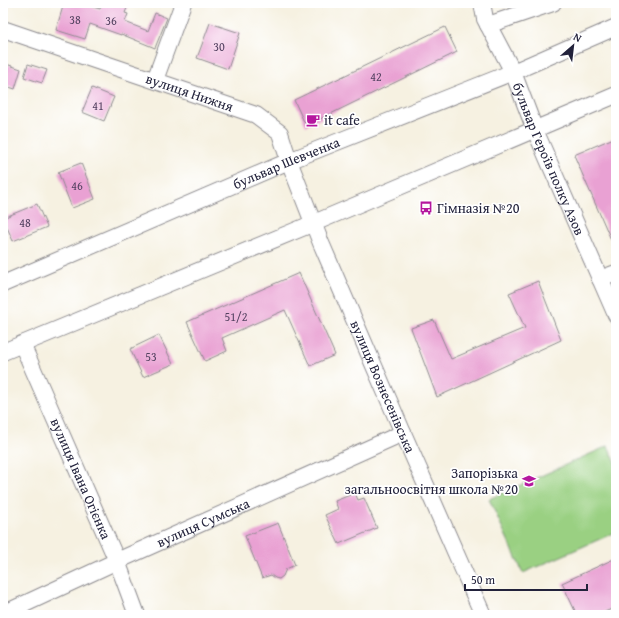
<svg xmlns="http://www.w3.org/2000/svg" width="619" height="618" viewBox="0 0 619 618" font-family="'Gentium Book Plus',serif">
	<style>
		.green { fill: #9ad082; stroke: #5e795e }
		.building { fill: #e9a1d3 }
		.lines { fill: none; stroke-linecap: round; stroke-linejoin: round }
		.minor-casing { stroke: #8c8a8e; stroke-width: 18 }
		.minor { stroke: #fff; stroke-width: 16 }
		.labels { text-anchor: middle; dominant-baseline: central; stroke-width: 3.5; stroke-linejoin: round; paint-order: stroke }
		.number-label { font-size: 12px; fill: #544261 }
		.street-label { font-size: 14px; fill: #22223b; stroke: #fff }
		.poi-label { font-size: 14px; fill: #22223b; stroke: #fff; text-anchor: start }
	</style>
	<rect width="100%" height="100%" fill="#fff"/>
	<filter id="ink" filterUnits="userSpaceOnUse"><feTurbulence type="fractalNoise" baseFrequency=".025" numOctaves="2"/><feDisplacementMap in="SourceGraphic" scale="8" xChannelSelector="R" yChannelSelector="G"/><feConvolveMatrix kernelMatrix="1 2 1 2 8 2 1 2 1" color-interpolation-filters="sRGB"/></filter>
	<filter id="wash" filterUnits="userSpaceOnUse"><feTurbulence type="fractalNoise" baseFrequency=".012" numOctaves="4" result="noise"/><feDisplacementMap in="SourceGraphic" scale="16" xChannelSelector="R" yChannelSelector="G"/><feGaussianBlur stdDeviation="0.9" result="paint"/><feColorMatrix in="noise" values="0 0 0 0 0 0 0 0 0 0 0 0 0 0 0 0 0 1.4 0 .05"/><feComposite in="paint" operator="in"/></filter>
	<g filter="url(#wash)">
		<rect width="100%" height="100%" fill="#f6f1e1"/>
		<path class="green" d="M608,446L616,463V532L523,573L489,499Z"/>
		<g id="blocks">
			<path class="building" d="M64,3H79L100,9L102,3H129L125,13L128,14L125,22L148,31L155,13L167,18L155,48L121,34V35L90,24L85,39L56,30Z
				M210,23L240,33L228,69L197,58Z
				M445,27L457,52L306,126L294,100Z
				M6,64L21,69L15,89L3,85V75Z
				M28,64L47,70L42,83L24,77Z
				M92,88L114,97L104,121L82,112Z
				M616,137V251L574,155Z
				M81,163L95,199L72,208L58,172Z
				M37,204L47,227L13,241L3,218Z
				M299,273L335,355L310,366L285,310L222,338L227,351L205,361L187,322Z
				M538,281L561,340L437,397L411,328L434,320L451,359L525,328L509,293Z
				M159,335L173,364L143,377L130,349Z
				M355,493L358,500L364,498L377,528L339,544L325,515L338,509L335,501Z
				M278,523L295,565L286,569L283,576L279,579L275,578L271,575L262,578L245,536Z
				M616,558V607L598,615H577L562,583Z"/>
		</g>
	</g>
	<g filter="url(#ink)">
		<use href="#blocks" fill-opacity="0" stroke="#8c8a8e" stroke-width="1"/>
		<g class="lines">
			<g class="minor-casing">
				<g id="minor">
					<path id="s1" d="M482,3L485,19L513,72L535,130L616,315"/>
					<path d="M488,25L553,3"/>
					<path id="s2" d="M3,29L256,115L280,133L289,161L321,243L403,433L483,615"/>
					<path d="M155,80L183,3"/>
					<path d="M600,279L616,273"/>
					<path id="s3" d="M3,284L289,161L513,72L616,27"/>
					<path id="s4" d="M22,344L117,561L137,615"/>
					<path d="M3,352L314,223L616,95"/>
					<path id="s5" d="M3,614L117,561L403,433"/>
				</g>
			</g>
			<use href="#minor" class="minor"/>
		</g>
	</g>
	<defs>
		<g id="cafe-bare" transform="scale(1.08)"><path d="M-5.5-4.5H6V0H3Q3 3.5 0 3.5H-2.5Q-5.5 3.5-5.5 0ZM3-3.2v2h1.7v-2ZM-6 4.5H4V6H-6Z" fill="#b5179e" stroke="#fff" stroke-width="2.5" paint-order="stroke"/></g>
		<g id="bus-bare" transform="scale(1.08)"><path d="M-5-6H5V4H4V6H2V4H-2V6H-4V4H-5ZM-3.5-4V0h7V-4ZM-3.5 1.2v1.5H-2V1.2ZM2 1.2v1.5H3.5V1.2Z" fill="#b5179e" stroke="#fff" stroke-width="2.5" paint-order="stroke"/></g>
		<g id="school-bare" transform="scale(1.08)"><path d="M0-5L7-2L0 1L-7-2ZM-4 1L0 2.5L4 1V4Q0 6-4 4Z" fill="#b5179e" stroke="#fff" stroke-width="2.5" paint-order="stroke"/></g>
	</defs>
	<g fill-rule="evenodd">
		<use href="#cafe-bare" x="313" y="120"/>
		<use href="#bus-bare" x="426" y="208"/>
		<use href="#school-bare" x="529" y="481"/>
	</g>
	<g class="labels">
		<g class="number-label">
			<text x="75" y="19">38</text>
			<text x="111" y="20">36</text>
			<text x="219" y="46">30</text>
			<text x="376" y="76">42</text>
			<text x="98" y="105">41</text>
			<text x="77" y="185">46</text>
			<text x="25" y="222">48</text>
			<text x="236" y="316">51/2</text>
			<text x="151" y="356">53</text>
		</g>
		<g class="street-label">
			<text stroke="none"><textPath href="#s2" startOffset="197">вулиця Нижня</textPath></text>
			<text stroke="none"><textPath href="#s1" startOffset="170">бульвар Героїв полку Азов</textPath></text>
			<text stroke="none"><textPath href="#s3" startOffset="308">бульвар Шевченка</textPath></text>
			<text stroke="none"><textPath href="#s2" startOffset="571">вулиця Вознесенівська</textPath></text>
			<text stroke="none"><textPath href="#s4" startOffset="147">вулиця Івана Огієнка</textPath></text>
			<text stroke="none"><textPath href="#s5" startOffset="220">вулиця Сумська</textPath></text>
		</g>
		<g class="poi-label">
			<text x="324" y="120">it cafe</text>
			<text x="437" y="208">Гімназія №20</text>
			<text x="518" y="473" text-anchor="end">Запорізька<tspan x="518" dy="16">загальноосвітня школа №20</tspan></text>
		</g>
	</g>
	<rect width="619" height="618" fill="none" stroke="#fff" stroke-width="16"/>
	<g transform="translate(573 46) rotate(28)" stroke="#ffffff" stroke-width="3" paint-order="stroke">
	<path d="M0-3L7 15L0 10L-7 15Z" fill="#22223b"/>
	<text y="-6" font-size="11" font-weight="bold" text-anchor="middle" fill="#22223b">N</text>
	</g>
	<path d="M465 584v6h122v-6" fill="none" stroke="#22223b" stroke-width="2"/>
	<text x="471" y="584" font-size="12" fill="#22223b" stroke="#ffffff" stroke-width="3" paint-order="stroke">50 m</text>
</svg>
